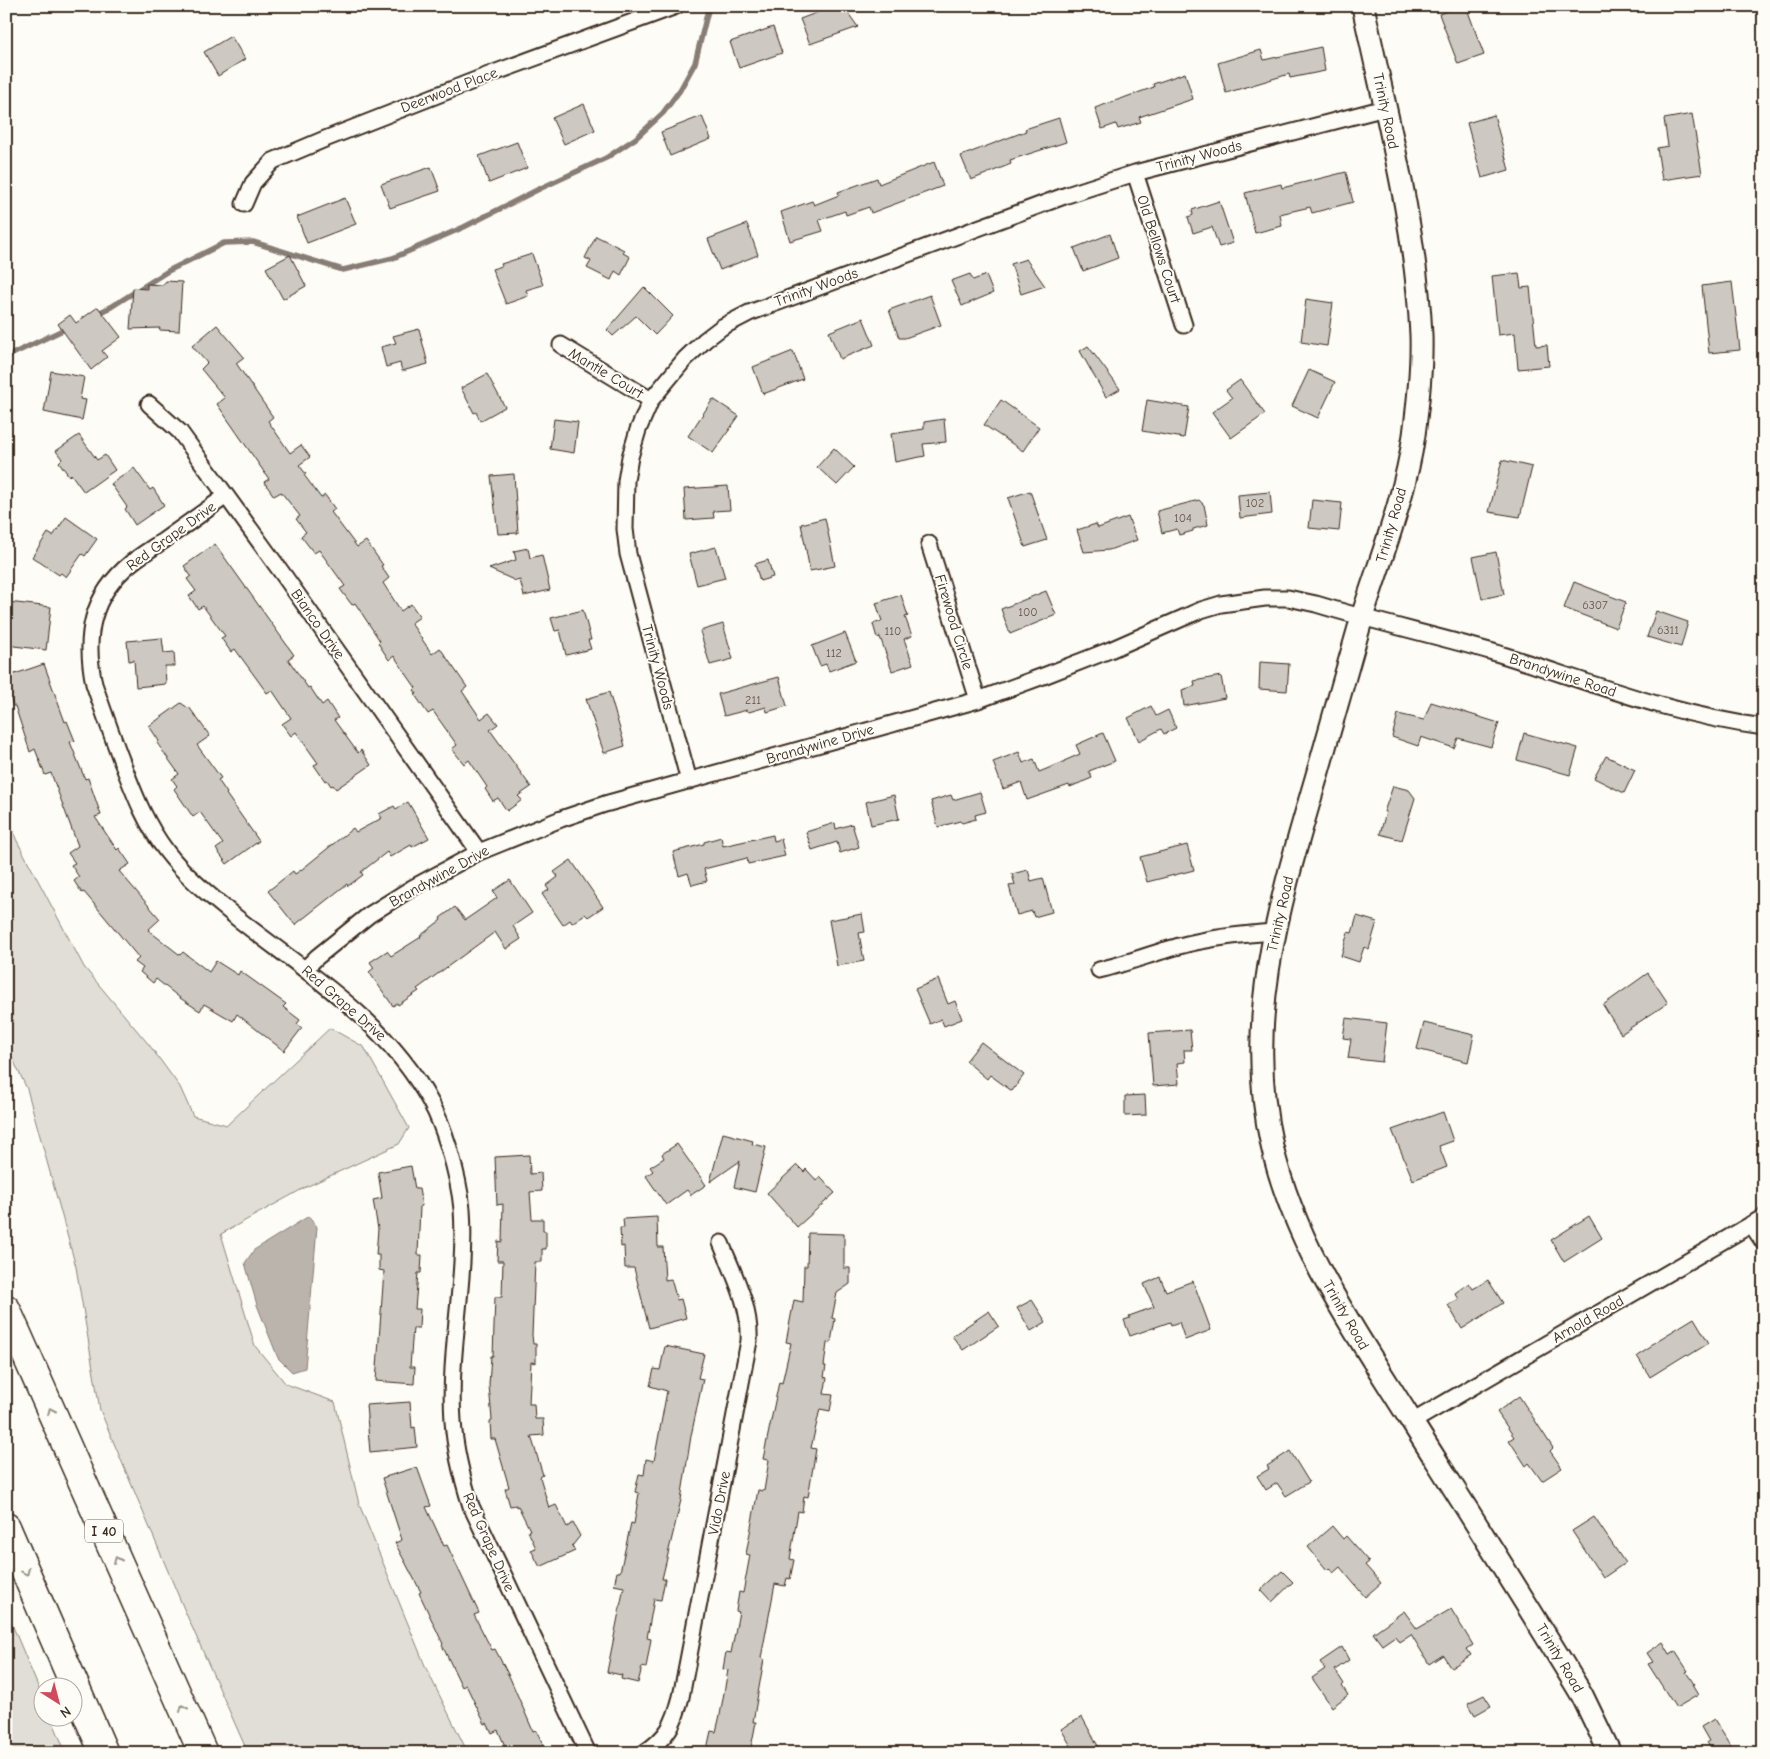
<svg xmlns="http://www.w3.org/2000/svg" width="1770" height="1759" viewBox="0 0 1770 1759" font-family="'Comic Neue',sans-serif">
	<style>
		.green { fill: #e1ded7; stroke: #8e847a }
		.water { fill: #bbb4ad; stroke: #887d74 }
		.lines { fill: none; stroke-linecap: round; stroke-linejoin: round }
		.stream { stroke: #887d74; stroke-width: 5.5 }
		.building { fill: #cdc8c2; stroke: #3b2a1e }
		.street-casing { stroke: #3b2a1e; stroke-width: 19 }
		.secondary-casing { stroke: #3b2a1e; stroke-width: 25 }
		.highway-casing { stroke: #3b2a1e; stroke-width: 31 }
		.street { stroke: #fdfcf7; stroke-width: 15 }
		.secondary { stroke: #fdfcf7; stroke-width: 21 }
		.highway { stroke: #fdfcf7; stroke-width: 28 }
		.oneway { stroke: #9c938a }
		.labels { text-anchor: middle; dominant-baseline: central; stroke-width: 4; stroke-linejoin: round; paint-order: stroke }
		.number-label { font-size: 12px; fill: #605247 }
		.shield { fill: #fdfcf7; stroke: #75695f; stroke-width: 1 }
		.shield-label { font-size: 14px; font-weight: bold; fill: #3b2a1e }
		.street-label { font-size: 15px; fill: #3b2a1e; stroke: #fdfcf7 }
	</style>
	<rect width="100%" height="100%" fill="#fdfcf7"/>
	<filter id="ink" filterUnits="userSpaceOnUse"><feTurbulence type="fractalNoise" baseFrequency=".02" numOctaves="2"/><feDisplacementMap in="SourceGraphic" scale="10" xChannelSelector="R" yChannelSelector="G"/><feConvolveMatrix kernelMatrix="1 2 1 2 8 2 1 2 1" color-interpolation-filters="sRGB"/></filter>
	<g filter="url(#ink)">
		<path class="green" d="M6,807L16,839L84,967L150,1046L180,1087L193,1116L227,1125L330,1028L364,1047L409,1128L399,1144L306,1187L221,1234L255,1346L286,1384L335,1402L359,1504L426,1668L468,1753H248L184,1609L100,1410L76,1267L27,1089L6,1045Z
			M6,1610L42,1696V1716L51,1717L66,1753H6Z"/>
		<path class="water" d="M309,1216L317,1227L305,1368L292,1372L278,1358L257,1305L245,1263L254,1250Z"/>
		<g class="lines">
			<path class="stream" d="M96,314L111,307L168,271L224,243L253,242L343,270L393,258L464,227L539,189L606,158L636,138L663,113L680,90L695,63L709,6
				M6,357L69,327"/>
		</g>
		<path class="building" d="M835,6H843L858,27L810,44L800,19Z
			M1461,6H1466L1484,55L1458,64L1439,14Z
			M773,27L782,53L739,68L730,42Z
			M231,36L245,59L218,76L204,52Z
			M1321,47L1325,71L1290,78L1289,74L1226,93L1218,63L1261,50L1264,60Z
			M1185,73L1193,99L1139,117L1141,122L1118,129L1116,124L1102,129L1095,108L1154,87L1153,84Z
			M584,104L595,130L564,144L552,118Z
			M1692,114L1702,174L1662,180L1657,148L1668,146L1664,119Z
			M1494,115L1509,170L1482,178L1467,123Z
			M702,116L711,139L670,156L661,132Z
			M1059,118L1066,142L1010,160L1011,164L971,180L961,156L1026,131L1025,129Z
			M517,142L527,168L489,183L479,156Z
			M934,162L943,186L871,213L869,207L846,215L845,211L819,220L823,231L790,241L781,212L812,201L814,205L839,195L838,192L877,178L879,184Z
			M431,167L440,191L390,208L381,184Z
			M1346,172L1353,202L1312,213L1310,207L1280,214L1282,226L1255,233L1245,193L1281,184L1282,188Z
			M345,198L356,224L307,243L297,217Z
			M1219,201L1233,243L1219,247L1212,227L1193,233L1188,217L1193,215L1192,210Z
			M747,224L758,255L720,270L708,239Z
			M1110,234L1118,258L1083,271L1074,248Z
			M596,236L624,250L623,253L630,257L621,275L615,271L611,280L587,268L591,261L585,258Z
			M532,254L543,285L526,290L528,296L506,304L492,269L502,266L501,264Z
			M290,255L306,286L283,299L266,268Z
			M1026,259L1045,286L1021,294L1011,264Z
			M1519,273L1521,288L1530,287L1536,346L1547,345L1549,366L1518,369L1515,333L1498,335L1492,276Z
			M970,274L973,280L986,275L993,293L962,306L951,281Z
			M166,281L182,282L179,331L159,330L160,328L130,329L133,288L147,289V284L163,285Z
			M1732,282L1740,350L1709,353L1702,286Z
			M644,287L673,316L655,335L636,316L613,336L607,330Z
			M930,295L941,325L905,338H899L889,310Z
			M1306,299L1333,303L1327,346L1301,342Z
			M98,307L121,337L102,351L107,357L91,370L58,324L70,315L76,323Z
			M863,318L874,345L840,359L829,332Z
			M217,325L244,357L236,363L273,417L268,421L290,453L301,445L310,457L299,465L306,474L304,475L321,498L325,495L335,509L331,512L357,547L366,541L383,565L381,566L389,578L383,583L401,611L411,604L420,617L411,623L432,654L440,648L467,687L462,691L481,719L489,713L498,724L490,730L531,787L518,796L522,800L507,811L498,798L493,801L485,789L487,787L469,760L464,764L452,749L457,745L433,711L428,714L415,695L417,694L414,690L416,688L394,656L389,660L378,643L380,641L355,603L352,605L340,589L345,586L319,550L314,553L301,536L306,532L296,519L300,516L281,492L274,496L264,482L269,479L217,404L225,398L201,369L207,363L192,346Z
			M419,329L428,364L402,371L400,363L386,367L381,347L396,343L393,336Z
			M1088,346L1120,389L1106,397L1080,351Z
			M793,351L803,379L763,394L753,367Z
			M1309,370L1335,382L1318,418L1292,406Z
			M51,371L84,377L80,399L86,400L82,420L44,412Z
			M487,374L505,407L480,421L476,412L474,413L461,388Z
			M1240,380L1265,414L1231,438L1212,412L1232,398L1226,390Z
			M713,399L739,416L713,453L688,436Z
			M1001,400L1039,427L1023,451L984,425Z
			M1147,400L1189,407L1184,438L1142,431Z
			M554,419L578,422L574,453L550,449Z
			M944,419L946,442L923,444L925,456L895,462L891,434L924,429V422Z
			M79,435L97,460L105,455L115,470L84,492L71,474L69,476L59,462L62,459L56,451Z
			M834,448L854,467L837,485L817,467Z
			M1502,460L1532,467L1520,517L1489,512Z
			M134,468L150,490L153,488L164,505L135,525L125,509L127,507L111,484Z
			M514,474L518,533L498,534L491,476Z
			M728,486L730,510L713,511L714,518L686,520L684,489Z
			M1030,491L1047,540L1025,547L1008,498Z
			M1270,492L1272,514L1240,518L1238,495Z
			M1199,500L1204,505L1208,525L1193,529V531L1179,535L1177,529L1162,533L1157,511Z
			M1312,500L1342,503L1339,531L1309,528Z
			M66,517L97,539L85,556L82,554L66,577L61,573L59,575L32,557L48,533L53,536Z
			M1128,517L1137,540L1109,550L1084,552L1077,530L1096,524L1098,528Z
			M825,518L835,566L810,571L801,524Z
			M215,544L294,655L288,659L308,688L310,687L322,705L327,701L338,718L334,720L358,753L361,750L371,765L336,789L333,785L331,786L327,780L325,781L314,765L318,763L296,732L291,736L282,724L291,718L272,690L267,693L235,649L231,652L221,638L225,636L203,606L198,609L189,596L196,591L187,579L191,576L184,566Z
			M716,547L725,578L697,585L689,554Z
			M528,548L530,558L542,555L550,590L524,596L520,580L516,581L489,569L516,560L514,551Z
			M1496,552L1504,594L1482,599L1473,557Z
			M768,560L773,577L760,581L755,564Z
			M1574,582L1626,602L1616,628L1564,608Z
			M1046,591L1056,615L1010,634L1001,609Z
			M901,595L908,616L905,617L912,636L904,639L913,664L892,671L880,637L877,638L873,624L882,621L876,603Z
			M8,602L51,607L46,650L6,645L8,630H6Z
			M583,610L591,640H588L591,649L566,655L560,630L555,631L551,618Z
			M1656,611L1688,622L1681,647L1647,637Z
			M723,624L733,659L710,665L700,631Z
			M845,633L856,661L829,671L826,664L820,666L812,646Z
			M162,638L164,653L174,652L175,666H165L166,684L136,687L134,660L129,661L127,641Z
			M1260,662L1289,664L1287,691L1259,689Z
			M44,664L65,722L67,721L75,741L70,742L85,779L88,778L101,815L95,817L117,850L119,848L130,864L119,871L160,919L148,930L180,955L183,952L209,972L216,961L238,975L240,971L286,1004L283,1007L300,1020L297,1024L302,1028L284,1051L237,1014L233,1021L204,1004L200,1011L180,998L156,979L153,983L140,972L143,968L135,962L139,958L84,892L82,893L74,881L79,877L71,865L75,863L68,853L78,846L51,773L45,775L35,749L30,752L15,706H13L7,689L10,688L6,677Z
			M1221,676L1225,698L1184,706L1182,690L1195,686L1194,681Z
			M779,677L787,706L767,712L766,707L749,712L747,710L724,716L718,694Z
			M609,692L625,746L604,753L586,699Z
			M1431,702L1499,723L1491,747L1458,738L1454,748L1421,737L1418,746L1392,737L1398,714L1424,720Z
			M181,703L188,708L189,707L210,736L197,745L221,778L218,780L227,793L226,794L259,841L227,864L216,849L223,844L200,812L193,817L174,789L177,786L172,779L179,774L157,743L159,741L149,726Z
			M1151,706L1156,716L1168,710L1176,728L1164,734L1161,729L1139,741L1128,718Z
			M1103,733L1115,761L1089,771L1092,778L1070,787L1069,785L1027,800L1021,782L1003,789L993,762L1019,752L1023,763L1034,759L1039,772L1064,762V761L1080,754L1076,745Z
			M1524,733L1578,748L1570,775L1517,760Z
			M1606,756L1635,770L1624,793L1594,778Z
			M1393,786L1409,790L1415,798L1402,840L1380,834L1386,812H1384Z
			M980,792L986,812L975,815L976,819L962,823L960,821L938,827L931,801L951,795L953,800Z
			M894,795L899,819L871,825L866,802Z
			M408,802L429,838L412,847L411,845L390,857L387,852L361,872L363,875L348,886L347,884L295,925L268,891L293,871L295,874L301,870L353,828L356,832L382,818L379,814L394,806L396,809Z
			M835,823L836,829L852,824L859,847L840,853L837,842L812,850L806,832Z
			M773,835L774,841L781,839L785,856L748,864L747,858L704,869L707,881L692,885L688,873L679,876L673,852L704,844V842L721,837L723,846Z
			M1187,845L1194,870L1147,882L1140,857Z
			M571,860L603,907L588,917L585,914L572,923L570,920L563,925L542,894L549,890L546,886L558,877L554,872Z
			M1028,870L1031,881L1043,878L1052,912L1034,917L1032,911L1017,915L1009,886L1015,885L1012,874Z
			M510,880L532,913L513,926L521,939L506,949L495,932L417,989L419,991L398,1005L397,1003L393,1006L369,972L374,968L370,962L387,951L391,956L421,937L420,936L441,920L440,918L455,907L465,920L497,898L493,891Z
			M862,914L865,932L859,933L864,961L837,966L829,920Z
			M1357,916L1377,922L1369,949L1364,947L1359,962L1341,956L1348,932L1352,933Z
			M1648,973L1668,1003L1621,1034L1603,1005Z
			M938,979L948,1004L955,1001L962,1019L944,1026L941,1019L930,1024L915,989Z
			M1346,1018L1387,1023L1382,1062L1348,1058L1351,1039L1343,1038Z
			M1424,1023L1474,1035L1468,1062L1417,1049Z
			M1190,1030L1192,1050H1184L1185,1062L1177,1063L1179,1084L1153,1086L1149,1033Z
			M981,1042L1024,1075L1012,1091L990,1075L987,1079L966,1061Z
			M1145,1095L1146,1115L1125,1116V1096Z
			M1443,1112L1453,1141L1439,1146L1447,1167L1413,1180L1392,1130Z
			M723,1133L753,1141L752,1144L766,1147L755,1192L734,1187L740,1161L710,1182Z
			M677,1144L706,1185L691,1195L687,1190L666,1205L646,1176L653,1171L650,1167L664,1158L662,1154Z
			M529,1155L530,1174L541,1173L542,1191L530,1192L532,1219H543V1231H546V1249H542V1262H535L532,1335L533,1344H536V1363L531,1362L529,1404H534L535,1419H543L544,1435L531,1436L543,1475L540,1477L549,1508L556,1505L567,1527L573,1523L580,1536L572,1546L575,1551L540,1567L531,1550L536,1548L528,1531L530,1530L518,1506L516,1507V1505L510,1506L505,1489L509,1487L495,1439H491L490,1421L492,1420L489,1385L491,1356H493L495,1297H502L503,1261H497L498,1241L502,1242L503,1204L497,1205L495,1157Z
			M797,1165L804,1172L806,1169L817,1181L820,1177L835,1193L797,1227L767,1193Z
			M411,1166L415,1189H419L422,1206H420L418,1255H422L421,1273H418L415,1309H420L419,1328H413L410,1367H415L414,1384L376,1381L384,1271L379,1270V1255H376L378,1229L373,1200L382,1198L378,1172Z
			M1589,1216L1602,1238L1564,1262L1551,1240Z
			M657,1217L658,1247H663L665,1280L671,1279L677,1300L681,1299L686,1318L649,1328L634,1268H625L624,1246L621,1247L620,1228H624L623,1219Z
			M808,1233L844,1234V1268H850V1284L837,1293L832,1318L835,1319L831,1342L827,1343L824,1366H826L824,1377L827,1378L824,1394L833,1395L830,1411L820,1409L811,1448L816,1449L808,1497L804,1496L802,1512L798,1511L790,1559L794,1560L790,1579L787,1578L785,1586L775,1584L761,1658L764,1659L753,1722H756L750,1753H724L707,1749L711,1731L716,1732L720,1715L728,1670L723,1669L726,1652L731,1653L739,1612L736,1611L739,1592L743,1593L750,1555L746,1554L758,1490L764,1491L769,1460L763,1459L779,1382L782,1383L791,1343L786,1342L794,1300L803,1302L804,1266H807Z
			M1160,1277L1166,1291L1193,1281L1211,1330L1185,1340L1179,1322L1171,1325L1170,1322L1130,1336L1124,1320L1130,1318L1129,1316L1154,1307L1144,1284Z
			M1488,1280L1503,1303L1462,1329L1448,1305L1459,1299L1455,1293L1469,1283L1473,1289Z
			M1032,1300L1046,1322L1031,1331L1017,1308Z
			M989,1311L999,1326L963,1350L952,1336Z
			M1694,1318L1709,1343L1688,1356L1687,1354L1650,1377L1637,1356L1651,1347L1650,1345Z
			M665,1346L704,1354L698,1378L703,1379L691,1436L681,1500L662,1579H665L661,1600L654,1599L647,1638L651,1639L646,1668L642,1667L638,1683L621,1679L622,1675L607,1672L624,1587L614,1585L617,1572H620L631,1523L634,1524L639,1493L635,1492L639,1474L644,1475L646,1459L654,1461L667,1391L650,1386L654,1369L660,1370Z
			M1519,1396L1553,1448L1550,1451L1562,1468L1542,1481L1529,1463L1526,1466L1509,1440L1514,1437L1497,1412Z
			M410,1402L412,1428L415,1427L417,1447L370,1452L366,1405Z
			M1290,1451L1309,1482L1286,1496L1277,1483L1266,1490L1257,1476L1269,1469L1267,1466Z
			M417,1467L431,1506L426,1507L444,1546L447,1545L479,1613L474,1615L492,1650L495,1649L510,1678L533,1731L536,1730L545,1748L535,1753H508L498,1730L492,1733L487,1723L485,1724L466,1685L462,1687L442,1645L443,1644L419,1593L421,1592L395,1543L402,1540L382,1478Z
			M1594,1517L1625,1563L1603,1578L1572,1531Z
			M1332,1526L1343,1539L1346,1536L1369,1562L1365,1565L1381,1583L1365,1597L1340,1567L1333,1573L1329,1568L1327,1570L1308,1547Z
			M1282,1571L1293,1582L1272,1602L1261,1590Z
			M1451,1609L1473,1645L1467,1649L1471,1655L1451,1668L1443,1655L1429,1664L1411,1634L1399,1642L1395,1636L1382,1645L1373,1633L1404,1611L1417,1629Z
			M1663,1642L1670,1654L1675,1651L1688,1671L1686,1672L1694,1684L1692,1685L1698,1695L1676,1708L1648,1664L1653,1662L1647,1653Z
			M1342,1647L1349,1660L1335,1670L1344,1684L1342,1686L1348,1695L1332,1707L1312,1678L1325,1669L1320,1662Z
			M1484,1695L1491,1706L1475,1715L1468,1703Z
			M1082,1717L1093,1737L1102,1753H1075L1061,1729Z
			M1714,1719L1735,1753H1713L1707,1742L1709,1741L1701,1727Z"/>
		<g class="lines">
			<g class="street-casing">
				<path id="street" d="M1135,173L1184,325
					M244,204L253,183L273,161L325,139L491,74L676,6
					M561,345L651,400
					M149,404L180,432L285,577L479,852
					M226,496C205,511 184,526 163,541C152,548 141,555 131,563C91,596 84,636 94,684C103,710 112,736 122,762C134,793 146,825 167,852C187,878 212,897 237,918C308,974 387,1021 431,1103C439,1117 444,1132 449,1148C455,1168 460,1188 462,1209C467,1280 448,1351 453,1421C455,1450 462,1478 471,1506L588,1753
					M929,544L978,700
					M689,781L628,554L625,529L626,481L630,457L638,430L651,400L685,359L705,340L722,327L749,313L1067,195L1135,173L1385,108
					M305,969L317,957L369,915L412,888L479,852L561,819L605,804L978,700L1046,675L1110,650L1201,610L1221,604L1265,598H1288L1316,604C1375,622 1434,635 1493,652C1582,679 1670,715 1764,727
					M1099,970C1129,963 1158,951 1187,944C1216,937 1245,934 1274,932
					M1751,1224L1764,1243
					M1412,1422L1764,1217
					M644,1753C668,1737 674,1724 681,1697L749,1341C751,1307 734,1275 721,1243"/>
			</g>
			<g class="secondary-casing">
				<path id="secondary" d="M1363,6C1386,115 1416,224 1421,335C1422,367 1418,404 1414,435C1405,497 1381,557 1362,617C1346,672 1331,727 1315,782C1280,902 1243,1021 1272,1146C1295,1246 1356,1333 1410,1419C1468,1511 1526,1602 1582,1695L1610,1753"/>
			</g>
			<g class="highway-casing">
				<path id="highway" d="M6,1309L203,1753
					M6,1527L104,1753"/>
			</g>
			<use href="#street" class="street"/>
			<use href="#secondary" class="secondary"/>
			<use href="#highway" class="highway"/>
		</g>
		<defs><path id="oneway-chevron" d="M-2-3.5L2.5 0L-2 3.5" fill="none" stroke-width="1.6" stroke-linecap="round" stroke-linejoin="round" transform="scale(1.25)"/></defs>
		<g class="oneway">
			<use href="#oneway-chevron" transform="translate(51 1411) rotate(-114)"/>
			<use href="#oneway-chevron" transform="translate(117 1560) rotate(-114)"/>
			<use href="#oneway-chevron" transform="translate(26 1572) rotate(67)"/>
			<use href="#oneway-chevron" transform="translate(183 1708) rotate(-114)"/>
		</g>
	</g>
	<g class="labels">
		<g class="number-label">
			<text x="1255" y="503">102</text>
			<text x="1183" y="518">104</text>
			<text x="1595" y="605">6307</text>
			<text x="1028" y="612">100</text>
			<text x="1668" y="630">6311</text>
			<text x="893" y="631">110</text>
			<text x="834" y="653">112</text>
			<text x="753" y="700">211</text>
		</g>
		<rect class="shield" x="85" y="1519.5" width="38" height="23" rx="4"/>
		<g class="shield-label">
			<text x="104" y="1531">I 40</text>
		</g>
		<g class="street-label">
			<text transform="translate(449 90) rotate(-21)">Deerwood Place</text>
			<text transform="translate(1386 111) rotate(78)">Trinity Road</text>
			<text transform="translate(1199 156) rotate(-15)">Trinity Woods</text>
			<text transform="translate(1159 249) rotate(72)">Old Bellows Court</text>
			<text transform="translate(816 287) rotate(-20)">Trinity Woods</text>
			<text transform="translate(606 373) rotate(31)">Mantle Court</text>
			<text transform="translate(1391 525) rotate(-74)">Trinity Road</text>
			<text transform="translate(171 536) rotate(-36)">Red Grape Drive</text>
			<text transform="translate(954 622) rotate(73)">Firewood Circle</text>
			<text transform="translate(318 624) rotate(55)">Bianco Drive</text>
			<text transform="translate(658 667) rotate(75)">Trinity Woods</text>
			<text transform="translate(1563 675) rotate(18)">Brandywine Road</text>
			<text transform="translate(820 744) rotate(-16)">Brandywine Drive</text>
			<text transform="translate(439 876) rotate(-29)">Brandywine Drive</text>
			<text transform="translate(1280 914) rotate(-77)">Trinity Road</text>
			<text transform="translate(344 1003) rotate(41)">Red Grape Drive</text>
			<text transform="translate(1346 1315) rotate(60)">Trinity Road</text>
			<text transform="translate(1588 1319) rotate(-30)">Arnold Road</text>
			<text transform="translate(719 1503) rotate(-79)">Vido Drive</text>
			<text transform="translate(489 1542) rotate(66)">Red Grape Drive</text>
			<text transform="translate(1560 1658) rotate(59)">Trinity Road</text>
		</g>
	</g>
	<rect width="1770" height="1759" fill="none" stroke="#fdfcf7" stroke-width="25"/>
	<rect x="12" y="12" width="1745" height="1734" fill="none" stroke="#3b2a1e" stroke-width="2" filter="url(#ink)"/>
	<g transform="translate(58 1702) rotate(144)"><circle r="24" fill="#fdfcf7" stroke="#afa8a0"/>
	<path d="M0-4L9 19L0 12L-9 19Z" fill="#d1495b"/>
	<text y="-8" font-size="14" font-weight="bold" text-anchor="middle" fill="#3b2a1e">N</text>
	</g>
</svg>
